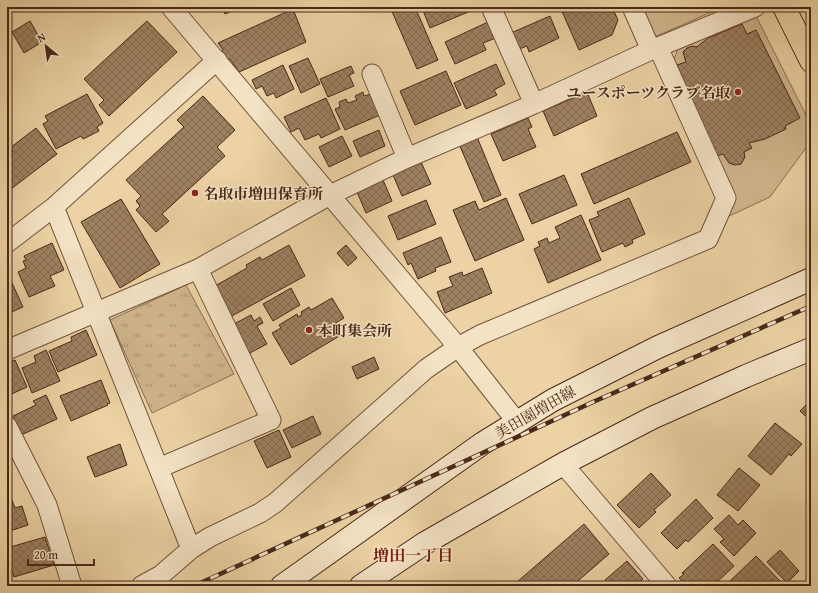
<svg xmlns="http://www.w3.org/2000/svg" width="818" height="593" viewBox="0 0 818 593" font-family="'Gentium Book Plus','Noto Serif JP',serif">
	<style>
		.grass { fill: url(#grass-tufts); stroke: #8c6f52 }
		.pitch { fill: #d0b58c; stroke: #8c6f52 }
		.building { fill: url(#building-cross-hatch); stroke: #492919 }
		.lines { fill: none; stroke-linecap: round; stroke-linejoin: round }
		.minor-casing { stroke: #72533c; stroke-width: 21 }
		.secondary-casing { stroke: #492919; stroke-width: 24 }
		.trunk-casing { stroke: #492919; stroke-width: 24 }
		.minor { stroke: #f3e2c4; stroke-width: 19 }
		.secondary { stroke: #f3e2c4; stroke-width: 22 }
		.trunk { stroke: #ecd2a4; stroke-width: 22 }
		.rail-casing { stroke: #492919; stroke-width: 4.5 }
		.rail { stroke: #f3e2c4; stroke-width: 3; stroke-dasharray: 9; stroke-linecap: butt }
		.poi-dot { fill: #8f2418; stroke: #f3e2c4; stroke-width: 1.5 }
		.labels { text-anchor: middle; dominant-baseline: central; stroke-width: 3; stroke-linejoin: round; paint-order: stroke }
		.poi-label { font-size: 15px; font-weight: bold; fill: #492919; stroke: #f3e2c4; text-anchor: start }
		.street-label { font-size: 15px; fill: #492919; stroke: #f3e2c4 }
		.neighbourhood-label { font-size: 16px; font-weight: bold; fill: #7a1f14; stroke: #f3e2c4 }
	</style>
	<defs>
		<pattern id="grass-tufts" width="24" height="20" patternUnits="userSpaceOnUse"><rect width="24" height="20" fill="#d0b58c"/><path d="M3 7l-1-3M5 7V3M7 7l1-3M15 17l-1-3M17 17v-4M19 17l1-3" fill="none" stroke="#ab9372"/></pattern>
		<pattern id="building-cross-hatch" width="8" height="8" patternUnits="userSpaceOnUse"><rect width="8" height="8" fill="#9e8161"/><path d="M0 0l8 8M0 8l8-8" fill="none" stroke="#836a4f"/></pattern>
	</defs>
	<rect width="100%" height="100%" fill="#ecd2a4"/>
	<filter id="stains"><feTurbulence type="fractalNoise" baseFrequency=".005" numOctaves="4"/><feColorMatrix values="0 0 0 0 .2 0 0 0 0 .09 0 0 0 0 .02 0 0 0 .5 -.17"/></filter>
	<radialGradient id="worn" r=".72"><stop offset=".6" stop-color="#630" stop-opacity="0"/><stop offset="1" stop-color="#630" stop-opacity=".3"/></radialGradient>
	<path class="grass" d="M186,285L234,374L152,413L110,320Z"/>
	<path class="pitch" d="M639,7H723L657,36L651,34Z
		M755,14L811,125V141L770,197L725,218L672,66L678,48Z"/>
	<path class="building" d="M222,7H242L225,14Z
		M390,7H415L438,60L417,69Z
		M425,7H480L430,28L422,8Z
		M560,7H612L618,20L612,35L579,50Z
		M293,9L306,42L239,72L230,59L226,62L219,53L223,50L218,43Z
		M550,16L559,38L529,52L527,46L512,52L504,36Z
		M30,21L42,42L24,53L12,32Z
		M147,21L177,52L109,116L99,105L104,100L84,79Z
		M488,22L496,38L483,43L486,50L455,64L445,42Z
		M742,24L747,34L756,30L800,118L785,126L786,129L765,139L749,143L752,148L744,152L745,157L741,164L735,165L729,163L723,154L717,156L677,65L686,62L683,52L687,48L692,46L697,47L708,38Z
		M308,58L320,84L301,93L289,66Z
		M496,64L505,84L494,90L497,95L466,109L454,83Z
		M283,65L294,89L276,98L274,93L267,96L262,86L256,89L252,80Z
		M351,66L354,73L349,75L354,86L328,97L320,79Z
		M446,71L461,105L415,125L400,91Z
		M363,92L364,96L371,94L380,115L345,130L335,109L340,107L339,102L346,99L348,103L357,100L355,96Z
		M587,92L597,116L554,136L543,111Z
		M87,94L103,123L97,127L99,131L83,139L81,136L56,149L43,124L48,121L45,116Z
		M203,96L235,130L217,147L225,156L162,214L169,221L156,232L136,210L140,206L136,201L141,196L126,180L184,127L177,120Z
		M326,98L340,129L321,138L319,134L305,140L299,128L291,132L284,117Z
		M528,118L532,127L528,129L536,147L503,161L491,134Z
		M36,128L57,154L11,189L7,183V156L13,152L10,148Z
		M379,130L385,146L360,157L353,141Z
		M677,132L691,162L594,204L581,174Z
		M342,136L352,156L329,167L319,147Z
		M477,137L501,195L484,202L459,144Z
		M421,162L431,184L402,196L393,175Z
		M564,175L577,205L532,224L519,194Z
		M383,180L392,201L366,213L357,192Z
		M506,198L524,240L475,261L453,210L475,201L479,210Z
		M629,198L645,234L632,240L633,243L625,247L623,243L602,252L589,220L599,216L597,212Z
		M121,199L160,264L120,288L81,222Z
		M426,200L436,224L398,240L388,216Z
		M581,215L601,260L548,283L534,249L540,246L538,242L547,238L549,243L560,238L555,227Z
		M441,237L451,262L435,268L436,271L418,279L411,263L408,265L403,253Z
		M52,243L64,270L50,276L55,286L29,297L18,272L26,268L23,261L26,260L24,256Z
		M289,245L305,276L230,317L213,287L247,268L246,265L260,257L262,260Z
		M346,245L357,258L348,266L337,253Z
		M482,268L492,293L445,313L437,292L453,286L449,277L462,272L463,276Z
		M7,272L23,307L7,314Z
		M291,288L300,305L273,321L263,304Z
		M332,298L344,318L334,324L341,335L291,365L272,333L281,328L279,325L297,314L298,317L302,315L301,312L309,307L311,310Z
		M251,315L254,321L260,317L263,323L257,326L267,344L248,354L232,325Z
		M86,330L97,355L58,372L49,351L72,341L71,337Z
		M46,350L60,381L32,393L22,368L36,362L34,356Z
		M374,357L379,369L357,379L352,367Z
		M15,360L27,387L7,396V363Z
		M101,380L110,403L107,404L108,405L71,421L60,396Z
		M46,395L57,419L21,435L13,416L36,405L33,401Z
		M811,400V421L800,411Z
		M313,416L321,434L292,448L283,430Z
		M775,423L802,444L791,456L789,454L771,475L748,456Z
		M279,430L291,457L267,468L254,441Z
		M120,444L127,465L95,477L87,457Z
		M739,468L760,485L738,511L717,495Z
		M651,473L671,495L654,510L656,512L639,528L617,505Z
		M696,499L713,518L688,542L686,540L677,549L661,533Z
		M12,500L15,508L22,506L28,525L7,532V502Z
		M729,515L738,525L743,520L756,533L734,556L720,542L724,539L714,529Z
		M584,524L609,554L572,586H520L517,582Z
		M45,537L54,565L14,577L7,556V548Z
		M713,544L734,566L713,586L709,584L707,586H687L679,578L684,574L682,573Z
		M780,550L799,571L787,583L767,562Z
		M756,556L781,582L777,586H725Z
		M627,561L643,579L634,586H610L605,580Z"/>
	<g class="lines">
		<g class="minor-casing">
			<path id="minor" d="M171,7L458,347L517,422
				M491,7L534,104
				M632,7L651,50
				M372,74L407,158
				M7,243L54,207
				M7,350L198,269L330,195L407,158L534,104L651,50L755,7
				M7,426L47,505L72,586
				M563,464L667,586
				M159,468L271,420L198,269
				M191,549L54,207L217,60
				M141,586L161,575L191,549L210,537L260,513L275,503L426,369L458,347L480,335L708,239L726,198L658,47"/>
		</g>
		<g class="secondary-casing">
			<path id="secondary" d="M282,586L483,443L553,400L658,347L811,279
				M361,586L425,543L563,464L652,418L746,376L811,349"/>
		</g>
		<g class="trunk-casing">
			<path id="trunk" d="M784,7L811,61"/>
		</g>
		<use href="#minor" class="minor"/>
		<use href="#secondary" class="secondary"/>
		<use href="#trunk" class="trunk"/>
		<g class="rail-casing">
			<path id="rail" d="M194,586L593,402L811,306"/>
		</g>
		<use href="#rail" class="rail"/>
	</g>
	<g class="poi-dot">
		<circle cx="738" cy="92" r="4"/>
		<circle cx="195" cy="193" r="4"/>
		<circle cx="309" cy="330" r="4"/>
	</g>
	<g class="labels">
		<g class="poi-label">
			<text x="730" y="92" text-anchor="end">ユースポーツクラブ名取</text>
			<text x="203" y="193">名取市増田保育所</text>
			<text x="317" y="330">本町集会所</text>
		</g>
		<g class="street-label">
			<text transform="translate(535 412) rotate(-30)">美田園増田線</text>
		</g>
		<g class="neighbourhood-label">
			<text x="413" y="555">増田一丁目</text>
		</g>
	</g>
	<rect width="818" height="593" fill="none" stroke="#ecd2a4" stroke-width="24"/>
	<rect x="8" y="8" width="802" height="577" fill="none" stroke="#492919" stroke-width="2"/>
	<rect x="12" y="12" width="794" height="569" fill="none" stroke="#492919"/>
	<g transform="translate(46 46) rotate(331)" stroke="#f3e2c4" stroke-width="3" paint-order="stroke">
	<path d="M0-3L7 15L0 10L-7 15Z" fill="#492919"/>
	<text y="-6" font-size="11" font-weight="bold" text-anchor="middle" fill="#492919">N</text>
	</g>
	<path d="M28 559v6h66v-6" fill="none" stroke="#492919" stroke-width="2"/>
	<text x="34" y="559" font-size="12" fill="#492919" stroke="#f3e2c4" stroke-width="3" paint-order="stroke">20 m</text>
	<rect width="100%" height="100%" filter="url(#stains)"/>
	<rect width="100%" height="100%" fill="url(#worn)"/>
</svg>
